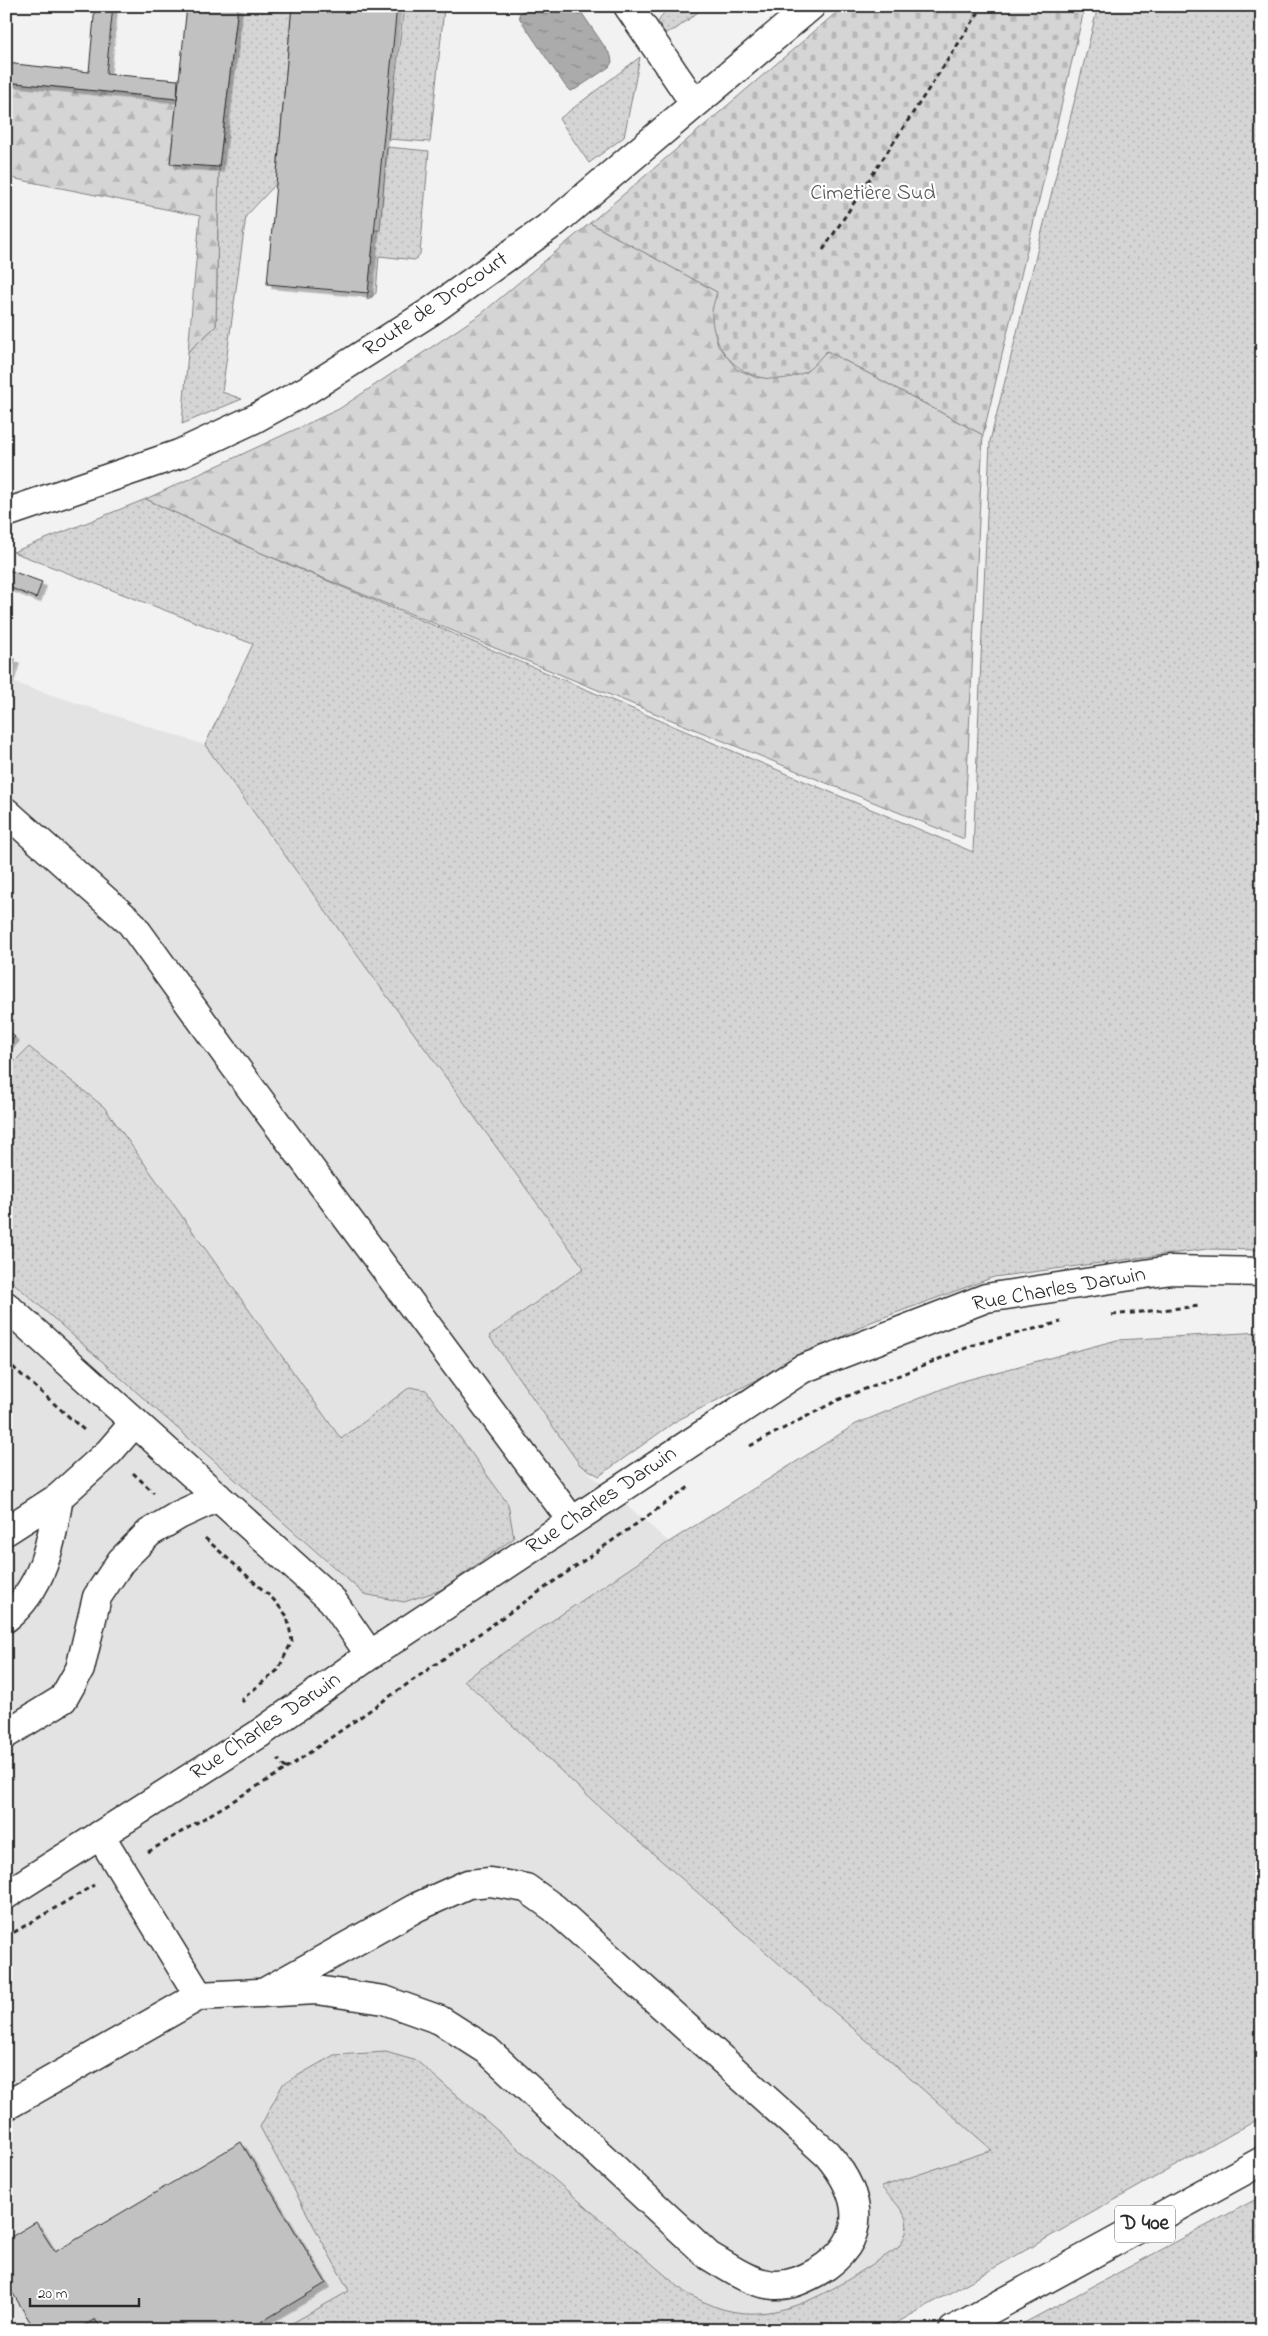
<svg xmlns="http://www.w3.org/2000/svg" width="1268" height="2336" viewBox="0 0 1268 2336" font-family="'Indie Flower',sans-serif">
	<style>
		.built { fill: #e3e3e3 }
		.grass { fill: url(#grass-dots); stroke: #808080 }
		.forest { fill: url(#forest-firs); stroke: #808080 }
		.cemetery { fill: url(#cemetery-stones); stroke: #808080 }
		.water { fill: url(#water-ripples); stroke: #787878 }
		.building { fill: #c1c1c1; stroke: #2b2b2b; filter: url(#shadow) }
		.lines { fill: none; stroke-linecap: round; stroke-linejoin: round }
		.minor-casing { stroke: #2b2b2b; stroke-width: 31 }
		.major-casing { stroke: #2b2b2b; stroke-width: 31 }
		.path { stroke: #2b2b2b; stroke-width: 3; stroke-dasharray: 5 4; stroke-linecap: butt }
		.minor { stroke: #fff; stroke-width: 28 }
		.major { stroke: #fff; stroke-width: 28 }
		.labels { text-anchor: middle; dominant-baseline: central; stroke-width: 4.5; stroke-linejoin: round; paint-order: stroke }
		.shield { fill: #fff; stroke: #6b6b6b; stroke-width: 1 }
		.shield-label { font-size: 21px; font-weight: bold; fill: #2b2b2b }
		.park-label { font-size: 22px; fill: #565656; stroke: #fff }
		.street-label { font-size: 22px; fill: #2b2b2b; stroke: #fff }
	</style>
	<defs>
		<pattern id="grass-dots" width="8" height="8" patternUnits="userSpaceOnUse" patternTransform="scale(1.25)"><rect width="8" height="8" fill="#d5d5d5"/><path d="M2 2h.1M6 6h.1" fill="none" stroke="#b7b7b7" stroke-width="1.8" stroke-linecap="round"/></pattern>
		<pattern id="forest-firs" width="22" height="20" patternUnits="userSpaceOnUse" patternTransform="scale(1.25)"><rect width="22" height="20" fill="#d5d5d5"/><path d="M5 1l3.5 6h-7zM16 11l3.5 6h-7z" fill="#b7b7b7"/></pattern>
		<pattern id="cemetery-stones" width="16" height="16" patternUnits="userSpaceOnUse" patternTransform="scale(1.25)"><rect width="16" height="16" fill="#d5d5d5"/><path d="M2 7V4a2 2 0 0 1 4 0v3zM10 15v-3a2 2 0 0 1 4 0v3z" fill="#b7b7b7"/></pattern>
		<pattern id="water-ripples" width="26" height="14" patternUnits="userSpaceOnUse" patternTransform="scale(1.25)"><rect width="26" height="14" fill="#ababab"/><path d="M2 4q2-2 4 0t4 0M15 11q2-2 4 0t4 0" fill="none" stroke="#8b8b8b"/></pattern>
		<filter id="shadow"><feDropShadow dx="4.5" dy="4.5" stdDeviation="0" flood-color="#0004"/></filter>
	</defs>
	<rect width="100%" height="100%" fill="#f2f2f2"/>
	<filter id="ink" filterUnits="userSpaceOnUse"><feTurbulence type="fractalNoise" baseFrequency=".02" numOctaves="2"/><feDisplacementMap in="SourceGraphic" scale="10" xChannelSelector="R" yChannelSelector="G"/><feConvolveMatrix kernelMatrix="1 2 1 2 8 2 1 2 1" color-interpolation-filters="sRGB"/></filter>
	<g filter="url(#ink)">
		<path class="built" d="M6,680L205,745L584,1268L489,1336L580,1465L669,1542L464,1680L603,1810L992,2150L1072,2191L820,2330H6Z"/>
		<path class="grass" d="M238,6H292L276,184L246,216L222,392L242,399L182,424L188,352L216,326L219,167Z
			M404,6L444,9L430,142L388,139Z
			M668,6H706L676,29L665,33L658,22Z
			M1098,6H1262V1250L1207,1249L994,1277L871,1322L676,1421L599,1476L580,1465L489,1336L584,1268L205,745L253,644L13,552L146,499L259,552L973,852L990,441Z
			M640,57L624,137L589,163L559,119Z
			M387,147L429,151L420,254L415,260L379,256L376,293L367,300L374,230H380Z
			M29,1047L104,1107L341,1439L410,1387L426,1390L508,1504L514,1538L441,1590L404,1602L364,1594L6,1276V1070Z
			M1262,1332V2117L884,2330H280L349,2291L260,2127L283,2084L334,2055L386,2052L417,2061L687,2294C698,2299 708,2304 719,2308C786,2329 844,2281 898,2248C918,2220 900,2208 881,2187L992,2150L593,1801L464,1680L669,1542L856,1424L959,1382L1117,1340Z
			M1262,2196V2330H1011Z"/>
		<path class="forest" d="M6,82L177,99L170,163L219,167L216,326L188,352L200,216L6,177Z
			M590,223L718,292L712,318L718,346L737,369L757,378L806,372L827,351L983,435L964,839L259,552L146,499L339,409L481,314Z"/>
		<path class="cemetery" d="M844,6H1085L983,435L827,351C820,357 813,368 805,372C762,393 715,365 712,318C711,309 715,300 717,292L590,223Z"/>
		<path class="water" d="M528,6H577L611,56L612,62L609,67L576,89L570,91L566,87L520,19L519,14Z"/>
		<path class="building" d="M95,6H113L106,74L178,80L177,99L6,82V63L89,72Z
			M187,6H238L219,167L170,164Z
			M292,6H397L368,293L267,284Z
			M6,569L42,582L36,598L6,586Z
			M6,656L15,659L8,681L6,680Z
			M6,1029L15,1037L6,1046Z
			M241,2142L326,2283L248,2330H102L95,2319L77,2330H35L6,2282V2240L36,2222L55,2252Z"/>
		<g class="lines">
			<g class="minor-casing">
				<path id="minor" d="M628,6L695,104
					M6,513L179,454L254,419L307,390L430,312L554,223L811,6
					M6,812L131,923L244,1079L572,1521
					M6,1306L332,1600L370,1655
					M6,1531L59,1497L109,1452L135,1422
					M6,1618C44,1587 51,1543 59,1497
					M6,1734L63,1699L80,1669L97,1597L121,1561L149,1533L179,1515L218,1497
					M6,1895L259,1734L370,1655L802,1369L986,1298L1171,1270L1262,1272
					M199,1996L317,1990L384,2000L440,2020L487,2050L709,2256C730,2268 749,2283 774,2285C790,2286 804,2279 817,2272C870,2241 863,2196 827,2154L554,1908L526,1888L490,1882L468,1884L417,1907L263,1993
					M6,2106L199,1996L100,1835"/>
			</g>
			<g class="major-casing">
				<path id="major" d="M953,2330L1262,2161"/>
			</g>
			<path class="path" d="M823,250L983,6
				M1112,1315L1200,1306
				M6,1361L85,1431
				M750,1446L838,1400L976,1344L1061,1322
				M133,1473L154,1493
				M205,1538L273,1599L287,1616L292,1641L278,1670L242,1699L245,1705
				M286,1769L689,1487
				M148,1852L286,1769L278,1759
				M6,1937L94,1885"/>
			<use href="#minor" class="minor"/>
			<use href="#major" class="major"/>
		</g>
	</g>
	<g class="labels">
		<rect class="shield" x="1115" y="2205.5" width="60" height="37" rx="4"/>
		<g class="shield-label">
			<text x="1145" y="2224">D 40e</text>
		</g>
		<g class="park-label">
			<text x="873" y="194">Cimetière Sud</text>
		</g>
		<g class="street-label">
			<text transform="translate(436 305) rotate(-34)">Route de Drocourt</text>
			<text transform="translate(1059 1290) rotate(-10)">Rue Charles Darwin</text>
			<text transform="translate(602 1501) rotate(-34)">Rue Charles Darwin</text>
			<text transform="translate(266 1727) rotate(-34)">Rue Charles Darwin</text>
		</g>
	</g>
	<rect width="1268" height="2336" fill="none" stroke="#fff" stroke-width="25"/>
	<rect x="12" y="12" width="1243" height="2311" fill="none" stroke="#2b2b2b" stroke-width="2" filter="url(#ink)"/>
	<path d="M30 2298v8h109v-8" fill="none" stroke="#2b2b2b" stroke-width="2.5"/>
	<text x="38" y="2298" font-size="15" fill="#2b2b2b" stroke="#ffffff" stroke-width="4" paint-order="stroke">20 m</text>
</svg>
